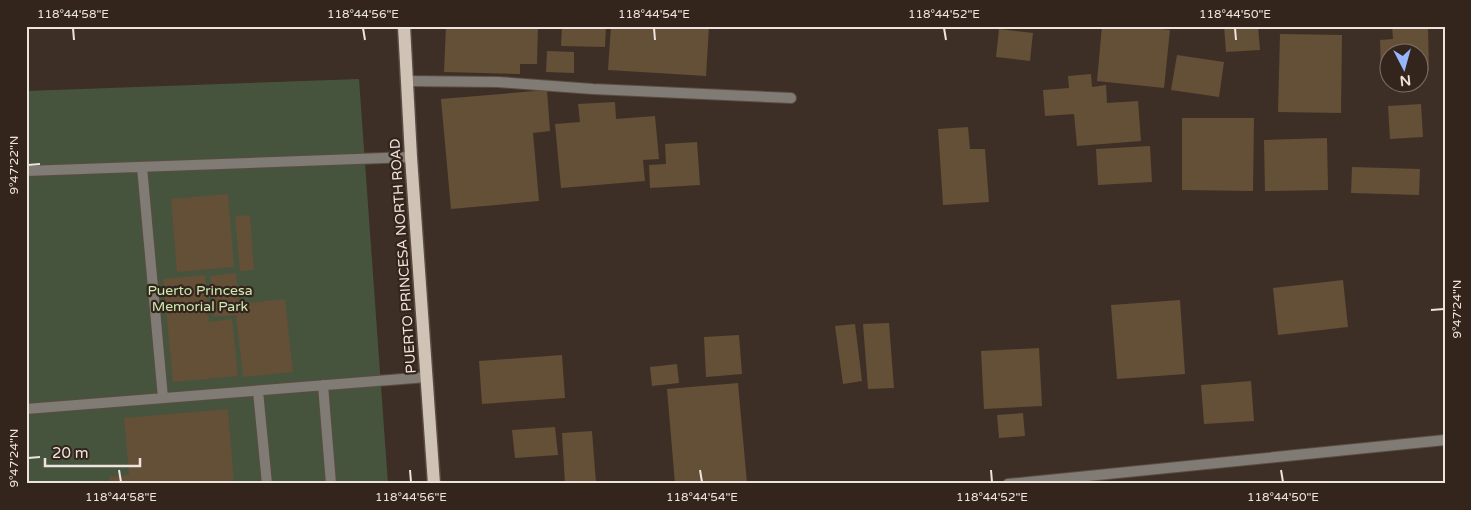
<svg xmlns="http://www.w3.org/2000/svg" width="1471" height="510" viewBox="0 0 1471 510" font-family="'Varela Round',sans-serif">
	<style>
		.green { fill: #47543d }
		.building { fill: #644f37 }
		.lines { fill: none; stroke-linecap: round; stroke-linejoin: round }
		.service-casing { stroke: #5a4c43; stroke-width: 12 }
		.minor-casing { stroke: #5a4c43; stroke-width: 12 }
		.primary-casing { stroke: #5a4c43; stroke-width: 15 }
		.service { stroke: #807b74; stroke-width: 10 }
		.minor { stroke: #807b74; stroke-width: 10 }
		.primary { stroke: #cec3b5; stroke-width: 12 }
		.ticks { fill: none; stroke: #eee4de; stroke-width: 2 }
		.labels { text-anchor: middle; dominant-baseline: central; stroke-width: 4.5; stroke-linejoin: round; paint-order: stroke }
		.street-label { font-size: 14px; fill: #eee4de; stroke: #33251c }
		.park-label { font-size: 14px; fill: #cde9b4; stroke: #33251c }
		.neatline { fill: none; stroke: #eee4de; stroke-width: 2 }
		.ticks-label { font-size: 12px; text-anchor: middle; fill: #eee4de }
	</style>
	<rect width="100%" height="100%" fill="#3e2f26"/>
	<path class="green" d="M359,79L388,484H26V91Z"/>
	<path class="building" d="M446,26H538L537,64H520V74L444,72Z
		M562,26H606L605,47L561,46Z
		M611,26H709L706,76L608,70Z
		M899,26H922V29L899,28Z
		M1102,26H1137L1170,30L1164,88L1097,81Z
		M1224,26H1258L1260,50L1226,52Z
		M1392,26H1428L1429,71L1418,72V52H1388V72H1381L1380,40L1393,39Z
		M999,29L1033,33L1030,61L996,57Z
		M1280,34L1342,35L1341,113L1278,112Z
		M547,51L574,52V73L546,72Z
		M1177,55L1224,62L1219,97L1171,90Z
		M1091,74L1092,87L1106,85L1107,103L1138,101L1141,141L1077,146L1074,114L1045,116L1043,90L1069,88L1068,76Z
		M547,90L550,131L533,133L539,201L451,209L441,99Z
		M615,102L616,119L655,116L659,159L643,160L645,181L561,188L555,124L580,122L578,104Z
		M1421,104L1423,137L1390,139L1388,106Z
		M1182,118H1254L1253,191L1182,190Z
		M968,127L970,149H985L989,202L943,205L938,129Z
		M1327,138L1328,190L1265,191L1264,140Z
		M697,142L700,185L650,188L649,165L666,164L665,144Z
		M1150,146L1152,182L1098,185L1096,149Z
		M1352,167L1420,169L1419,195L1351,193Z
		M228,194L234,267L177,272L171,199Z
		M250,215L254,270L240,271L235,216Z
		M236,273L239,304L285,299L293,372L243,377L236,315L214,317L210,276Z
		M205,275L209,322L232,319L238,376L173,382L163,279Z
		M1343,280L1348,327L1278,335L1273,288Z
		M1180,300L1185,374L1117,379L1111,305Z
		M889,323L894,388L868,389L863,324Z
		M855,324L862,381L843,384L835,326Z
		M739,335L742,374L706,377L704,337Z
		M1039,348L1042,406L984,409L981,351Z
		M562,355L565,398L482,404L479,361Z
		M677,364L679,383L652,386L650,367Z
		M1251,381L1254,421L1204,424L1201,385Z
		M738,383L747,483L675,484L667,389Z
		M228,409L234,484H110L109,477L129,475L124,418Z
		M1023,413L1025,436L999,438L997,415Z
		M555,427L558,455L515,458L512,430Z
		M592,431L596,483L565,484L562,433Z"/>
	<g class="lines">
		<g class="service-casing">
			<path id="service" d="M142,167L163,398
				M26,171L411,157
				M323,385L331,484
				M258,391L267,484
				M26,409L427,377"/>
		</g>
		<g class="minor-casing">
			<path id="minor" d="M407,81L498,82L593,89L791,98
				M1008,484L1445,440"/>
		</g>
		<g class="primary-casing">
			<path id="primary" d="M404,26L411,157L434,484"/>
		</g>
		<use href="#service" class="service"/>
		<use href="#minor" class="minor"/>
		<use href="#primary" class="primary"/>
	</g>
	<path class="ticks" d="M73,28L74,40M363,28L365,40M654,28L655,40M944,28L946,40M1235,28L1236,40M28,165L40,164M1431,310L1444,309M28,458L40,457M119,470L121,482M410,470L411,482M700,470L702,482M991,470L992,482M1281,470L1283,482"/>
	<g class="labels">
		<g class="street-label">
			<text transform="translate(403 256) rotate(-94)">PUERTO PRINCESA NORTH ROAD</text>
		</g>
		<g class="park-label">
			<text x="200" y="290">Puerto Princesa<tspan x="200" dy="16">Memorial Park</tspan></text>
		</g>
	</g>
	<rect width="1471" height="510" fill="none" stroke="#33251c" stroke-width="55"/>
	<g transform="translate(1404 68) rotate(174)"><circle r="24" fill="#33251c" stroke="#7e716a"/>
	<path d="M0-4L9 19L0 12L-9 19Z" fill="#97b6fd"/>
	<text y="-8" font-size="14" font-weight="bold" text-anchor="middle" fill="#eee4de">N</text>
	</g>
	<path d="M45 458v8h95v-8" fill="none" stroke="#eee4de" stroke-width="2.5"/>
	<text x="52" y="458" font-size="15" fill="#eee4de" stroke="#33251c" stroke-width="4" paint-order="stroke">20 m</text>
	<rect x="28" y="28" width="1416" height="454" class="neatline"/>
	<g class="ticks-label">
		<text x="73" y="18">118°44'58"E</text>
		<text x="363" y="18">118°44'56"E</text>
		<text x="654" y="18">118°44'54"E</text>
		<text x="944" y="18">118°44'52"E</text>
		<text x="1235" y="18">118°44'50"E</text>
		<text transform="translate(14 165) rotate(-90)" y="4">9°47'22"N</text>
		<text transform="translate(1457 309) rotate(-90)" y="4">9°47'24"N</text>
		<text transform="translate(14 458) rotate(-90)" y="4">9°47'24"N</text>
		<text x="121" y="501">118°44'58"E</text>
		<text x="411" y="501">118°44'56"E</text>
		<text x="702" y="501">118°44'54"E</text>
		<text x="992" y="501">118°44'52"E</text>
		<text x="1283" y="501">118°44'50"E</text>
	</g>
</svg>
